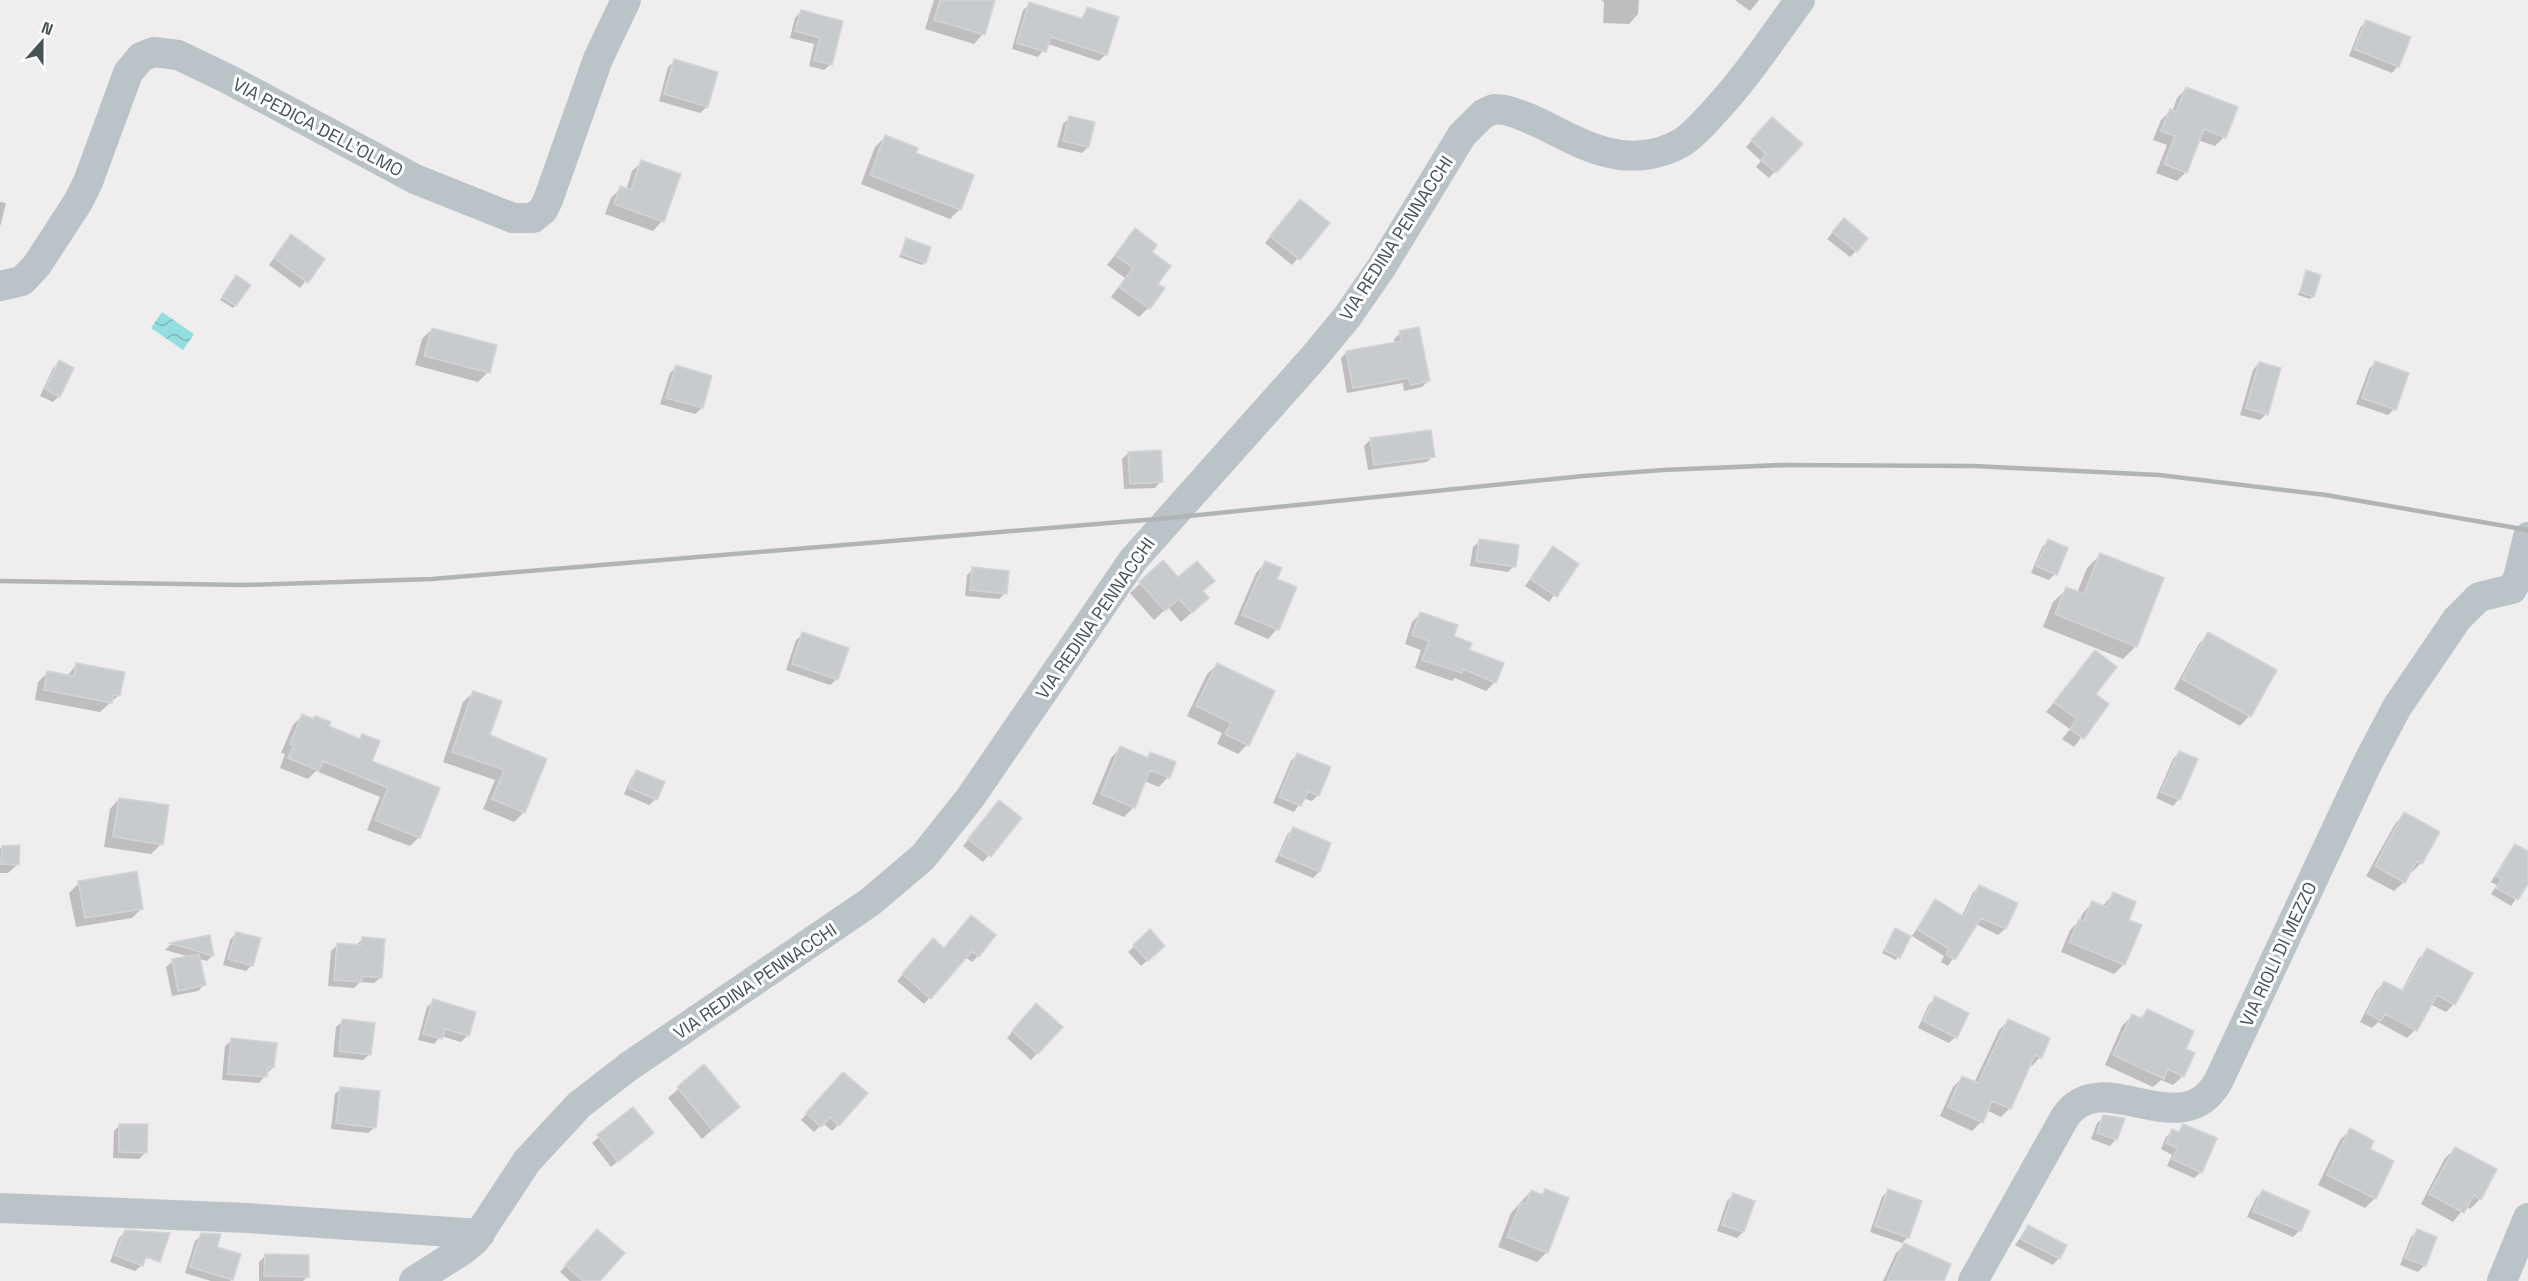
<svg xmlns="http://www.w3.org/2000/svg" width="2528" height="1281" viewBox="0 0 2528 1281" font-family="'Space Grotesk',sans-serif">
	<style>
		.water { fill: url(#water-waves) }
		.shadow { fill: #0003 }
		.building { fill: #c8cbce; stroke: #d2d5d8; stroke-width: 1.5 }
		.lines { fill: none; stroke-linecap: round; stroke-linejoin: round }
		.minor { stroke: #bac4c8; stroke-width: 30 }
		.rail { stroke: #b0b4b6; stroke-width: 4.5 }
		.labels { text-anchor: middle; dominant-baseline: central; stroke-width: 6; stroke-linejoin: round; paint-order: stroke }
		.street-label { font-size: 18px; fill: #485358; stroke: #fff }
	</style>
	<defs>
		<pattern id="water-waves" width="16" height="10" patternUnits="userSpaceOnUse" patternTransform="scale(1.5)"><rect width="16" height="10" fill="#93dfe0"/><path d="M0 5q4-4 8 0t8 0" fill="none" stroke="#7ab7b8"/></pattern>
	</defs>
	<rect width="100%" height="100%" fill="#efeded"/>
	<path class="water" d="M162,312L194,334L183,350L151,328Z"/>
	<path class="shadow" d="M934,0H993L983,34L974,44L925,29Z
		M1601,0H1639L1638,14L1629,24L1603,23L1604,2Z
		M1735,0H1759L1750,11Z
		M1030,4L1080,20L1087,9L1106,54L1099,61L1048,44L1038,57L1012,49L1023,10Z
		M801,11L842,22L831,64L824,70L809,66L814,44L790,38L795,18Z
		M2366,21L2398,66L2392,73L2349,56L2360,28Z
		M675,61L707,107L700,113L659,101L668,67Z
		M2186,89L2224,137L2215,146L2198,140L2186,172L2177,181L2156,173L2167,145L2153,140L2161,120L2170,111L2172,112L2177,98Z
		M1069,118L1088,147L1082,153L1057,147L1063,124Z
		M1766,125L1800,144L1769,178L1756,167L1761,161L1746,147Z
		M885,137L914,154L960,209L950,219L861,184L875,147Z
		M642,162L662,221L653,231L605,214L611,198L621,188L626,190L632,171Z
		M0,202L6,203L0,227Z
		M1294,207L1328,223L1292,265L1265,243Z
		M1838,226L1856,251L1850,257L1827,239Z
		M1135,230L1150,252L1148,308L1139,317L1111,297L1125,278L1107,265Z
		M907,240L925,262L922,265L899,257Z
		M285,242L323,260L300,288L269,265Z
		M2307,272L2313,296L2310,299L2298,295Z
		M233,280L235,305L233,308L220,300Z
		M432,329L488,372L478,382L415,365L422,339Z
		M1400,333L1428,381L1422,387L1404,391L1403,383L1347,393L1341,358L1347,352L1395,344L1394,339Z
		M60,362L59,396L53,402L40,396L53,368Z
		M2259,363L2266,414L2260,420L2240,415L2253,370Z
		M2375,363L2394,409L2388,415L2356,404L2369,369Z
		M676,367L702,408L695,414L660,404L670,373Z
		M1371,439L1433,456L1427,462L1368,470L1364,446Z
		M1128,453L1161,481L1155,488L1124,489L1122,459Z
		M1480,541L1514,566L1508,572L1470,566L1473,547Z
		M2048,541L2055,574L2049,580L2031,573L2042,547Z
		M1553,548L1577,564L1549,602L1525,586Z
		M2100,555L2136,646L2123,659L2043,627L2053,602L2067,589L2077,593L2087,568Z
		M1163,562L1178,580L1201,592L1197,608L1181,622L1168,607L1154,620L1130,593Z
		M1265,563L1276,579L1277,629L1268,639L1234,624L1256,573Z
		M973,569L1005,593L999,599L965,596L967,575Z
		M1421,613L1468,650L1495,682L1486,691L1455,678L1452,681L1415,668L1421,650L1405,644L1412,622Z
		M803,634L837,679L830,685L786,670L796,640Z
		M2208,634L2249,716L2240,726L2174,689L2199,644Z
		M2087,662L2094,694L2107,704L2074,747L2062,739L2070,729L2046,712Z
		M77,664L119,695L100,712L35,700L38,682L48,672L67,676Z
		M1217,665L1247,745L1238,754L1217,744L1222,733L1187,716L1207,674Z
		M473,693L488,736L524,812L514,822L483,809L495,780L443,762L463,702Z
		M302,716L358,740L363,735L370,762L438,789L419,837L410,846L367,830L380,797L316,771L308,779L280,768L285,754L281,753L293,725Z
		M1120,748L1146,759L1151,754L1168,777L1159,787L1144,781L1134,807L1124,817L1092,804L1111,758Z
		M2179,752V799L2173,806L2156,798L2173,759Z
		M1297,755L1318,795L1312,801L1303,798L1294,812L1273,803L1291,761Z
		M637,772L656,799L649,805L624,794L631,778Z
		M119,799L161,844L151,854L104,847L110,809Z
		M993,808L1020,819L983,862L963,846Z
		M2404,814L2421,863L2411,873L2409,872L2404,882L2394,891L2366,876L2395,824Z
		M1293,828L1329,844L1319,872L1313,878L1275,862L1287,835Z
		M2515,846L2528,853V881L2511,906L2491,894L2497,885L2491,882L2509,852Z
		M18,847V864L8,873H0V848Z
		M79,883L142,908L132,918L76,927L69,893Z
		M1979,886L2016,904L2005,929L1998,935L1976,924L1948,966L1941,962L1944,956L1912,936L1935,901L1961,918L1973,893Z
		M2113,894L2127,921L2124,964L2114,974L2061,952L2070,930L2079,921L2083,913L2092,903L2102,907Z
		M965,923L978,956L972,962L965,957L924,1004L897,981L927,947L943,949Z
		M1895,930L1909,937L1896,960L1882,953Z
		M1150,931L1157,952L1141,966L1128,952Z
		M236,933L252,965L246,971L223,965L230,940Z
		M209,937L213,955L207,961L199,959L204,985L198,991L172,996L166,967L173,961L191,957L165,950L170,945Z
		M363,939L381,977L374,983L360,982L354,988L328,986L331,951L338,944L356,945Z
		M2428,950L2454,1004L2446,1012L2430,1004L2415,1030L2407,1038L2378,1022L2372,1028L2360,1022L2376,991L2384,983L2401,992L2419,958Z
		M1936,998L1955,1037L1949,1043L1918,1028L1929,1004Z
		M434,1001L468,1035L461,1042L441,1036L434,1044L418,1040L427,1007Z
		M1030,1011L1061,1027L1031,1060L1007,1038Z
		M2147,1011L2183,1076L2173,1085L2161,1080L2153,1087L2105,1065L2122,1026L2132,1016L2139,1019Z
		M343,1021L370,1054L363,1060L333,1057L336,1027Z
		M2008,1021L2040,1057L2032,1066L2029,1065L2010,1108L2001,1117L1986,1110L1981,1122L1972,1131L1940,1116L1953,1087L1962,1078L1974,1083L1999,1030Z
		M232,1040L273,1067L259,1083L222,1080L225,1046Z
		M704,1066L738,1107L702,1139L668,1098Z
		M837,1080L838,1125L832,1131L823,1123L814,1132L801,1120Z
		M341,1088L375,1127L368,1133L331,1129L335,1094Z
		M632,1109L645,1139L611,1167L592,1143Z
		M2104,1117L2116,1139L2110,1146L2091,1139L2097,1123Z
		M120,1125L145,1153L139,1159L113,1158L114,1131Z
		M2350,1130L2368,1150L2375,1198L2365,1208L2318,1185L2340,1140Z
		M2172,1131L2201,1172L2194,1178L2167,1166L2172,1155L2161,1149L2166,1137Z
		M2455,1149L2480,1199L2470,1209L2466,1206L2453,1222L2421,1204L2445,1158Z
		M1531,1191L1540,1195L1545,1191L1547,1252L1537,1262L1498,1247L1511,1213Z
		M1888,1191L1908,1237L1902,1243L1949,1265L1942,1281H1883L1896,1253L1905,1244L1870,1232L1882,1197Z
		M2262,1192L2308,1211L2299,1231L2293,1237L2247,1217L2256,1198Z
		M1733,1195L1753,1202L1743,1232L1737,1238L1717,1231L1727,1201Z
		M2028,1227L2059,1258L2053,1265L2015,1245Z
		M2417,1231L2435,1238L2424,1266L2418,1272L2400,1265L2411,1237Z
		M125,1232L142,1265L135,1271L110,1262L119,1238Z
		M202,1235L232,1279L230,1281H211L185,1273L195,1241Z
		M591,1237L598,1281H570L560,1272Z
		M265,1256L308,1276L303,1281H259V1262Z"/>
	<path class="building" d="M940,0H995L985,35L934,20Z
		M1029,2L1083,19L1087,7L1119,17L1107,55L1051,37L1046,52L1017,43Z
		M801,10L843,21L832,65L814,60L820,38L795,31Z
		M2366,20L2411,37L2399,67L2354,49Z
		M674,59L718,72L708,107L664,94Z
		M2186,87L2238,107L2226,138L2204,129L2187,173L2164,164L2175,136L2161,131L2170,109L2176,112Z
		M1069,116L1095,122L1089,147L1063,141Z
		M1772,117L1803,144L1776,173L1761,160L1766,154L1751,140Z
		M885,135L918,148L916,153L974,175L961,210L870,175Z
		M641,160L681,174L664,222L614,204L620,186L631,190Z
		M1300,199L1330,223L1300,260L1270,236Z
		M1844,218L1868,238L1857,252L1832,232Z
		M1135,228L1157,245L1152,252L1171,266L1158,284L1165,288L1150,309L1119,287L1133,268L1115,255Z
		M291,234L325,259L308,283L274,258Z
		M906,238L931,247L926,263L901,254Z
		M2306,270L2321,275L2314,297L2300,292Z
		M236,275L251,285L236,306L222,297Z
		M1419,327L1430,381L1410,385L1409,378L1353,388L1346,351L1401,341L1399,331Z
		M432,328L497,345L490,373L424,356Z
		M59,360L74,368L60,397L45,389Z
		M2375,361L2409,373L2396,410L2362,398Z
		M2259,362L2281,368L2268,415L2246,408Z
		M676,365L712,376L703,408L666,398Z
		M1431,430L1435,457L1374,465L1370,438Z
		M1161,450L1163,482L1130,484L1128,452Z
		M1479,539L1519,545L1516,567L1476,561Z
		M2048,539L2068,548L2057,575L2036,566Z
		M1553,546L1579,564L1557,597L1530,579Z
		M2100,553L2164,578L2137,647L2055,614L2066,587L2084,594Z
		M1163,560L1178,577L1197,561L1215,581L1203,591L1209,598L1192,613L1179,599L1165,611L1139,582Z
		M1265,561L1282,568L1277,579L1297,587L1279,630L1242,615Z
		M972,567L1009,571L1007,594L970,590Z
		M1420,612L1458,625L1454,636L1472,643L1470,650L1504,663L1496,683L1463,669L1462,673L1422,660L1429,641L1412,635Z
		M802,632L849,648L838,680L792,664Z
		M2208,632L2277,670L2251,717L2182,679Z
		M2095,650L2117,667L2096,694L2109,704L2084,739L2070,729L2077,719L2054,702Z
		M76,663L125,672L120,696L113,695L112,703L44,690L47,671L74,676Z
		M1217,663L1275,691L1249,746L1225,734L1231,723L1196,706Z
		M473,691L502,701L490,735L547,759L525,813L492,799L504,770L452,752Z
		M302,714L313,719L315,716L331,722L329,726L360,739L362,734L380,741L372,761L440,788L420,838L375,820L388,788L323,761L319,771L288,758L294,745L290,744Z
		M1120,746L1148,758L1150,752L1176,762L1170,778L1150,770L1135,808L1101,794Z
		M2179,751L2198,759L2180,800L2161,792Z
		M1297,753L1331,767L1319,796L1308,791L1301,806L1279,797Z
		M636,770L665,782L657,800L629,788Z
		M119,798L169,805L163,845L113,837Z
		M999,800L1022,818L991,857L968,839Z
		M2404,812L2440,832L2422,864L2417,861L2405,883L2375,866Z
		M1293,827L1331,843L1320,872L1280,855Z
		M2515,844L2528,851V884L2518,900L2496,888L2502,879L2496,876Z
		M20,845L19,865L1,864L2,846Z
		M137,871L143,909L85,918L78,881Z
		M1979,885L2018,903L2006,929L1981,918L1955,960L1946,955L1949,949L1917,929L1935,899L1964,917Z
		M2113,892L2136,902L2129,920L2142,925L2125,965L2069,942L2079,919L2084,921L2092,901L2107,907Z
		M971,915L996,935L979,957L972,951L931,999L902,974L933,938L944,948Z
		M1895,928L1911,936L1900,958L1884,950Z
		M1150,929L1165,946L1148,961L1133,945Z
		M236,932L261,938L253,966L228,959Z
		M210,935L214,956L169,943Z
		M362,937L385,939L382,978L362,976L361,982L334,980L337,943L361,945Z
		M2427,948L2473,973L2455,1005L2437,995L2417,1031L2385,1014L2381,1021L2367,1013L2384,981L2403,991Z
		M199,954L206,985L178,991L172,959Z
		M1935,996L1969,1013L1957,1038L1923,1021Z
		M433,999L476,1012L469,1036L445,1029L442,1039L423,1034Z
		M1036,1003L1063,1027L1038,1054L1012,1031Z
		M2147,1009L2194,1031L2186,1049L2195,1053L2184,1077L2168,1069L2164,1079L2113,1055L2132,1014L2142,1019Z
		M342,1019L375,1023L371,1055L339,1051Z
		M2008,1019L2050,1038L2042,1058L2035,1055L2011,1109L1992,1101L1983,1123L1948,1107L1962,1076L1978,1083Z
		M231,1038L277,1043L274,1068L268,1067L267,1077L228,1074Z
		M704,1064L740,1107L712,1130L677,1087Z
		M843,1072L868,1093L839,1126L830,1117L821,1127L806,1113Z
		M340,1087L380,1091L376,1128L336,1123Z
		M633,1107L654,1133L618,1162L597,1135Z
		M2103,1115L2125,1118L2117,1140L2097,1133Z
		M119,1124H148L147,1153L119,1152Z
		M2183,1124L2217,1138L2202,1173L2172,1159L2178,1148L2166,1143L2172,1129L2179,1132Z
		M2350,1128L2374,1141L2370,1149L2394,1161L2376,1199L2327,1175Z
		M2455,1147L2497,1169L2481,1200L2474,1195L2464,1213L2429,1194Z
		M1545,1189L1569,1198L1548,1253L1507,1237L1521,1202L1526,1204L1531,1190L1543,1195Z
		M1888,1189L1922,1201L1909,1238L1875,1226Z
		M2262,1190L2310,1211L2301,1231L2253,1211Z
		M1733,1193L1755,1201L1744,1232L1722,1225Z
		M2028,1225L2067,1245L2060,1259L2020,1239Z
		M597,1229L625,1253L600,1281H583L565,1265Z
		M2417,1229L2437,1237L2426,1266L2405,1258Z
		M125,1230L170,1233L160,1262L146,1257L143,1266L115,1255Z
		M201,1233L221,1234L217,1247L241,1254L233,1280L190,1267Z
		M1904,1243L1951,1264L1944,1281H1887Z
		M265,1254L309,1255V1277L264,1276Z"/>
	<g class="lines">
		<path class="minor" d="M0,286L22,281L37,265L78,202L88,182L128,73L141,57L154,52L178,55L230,80L415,179L513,218H533L543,210L548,200L598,59L626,0
			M0,1208L248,1218L480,1234
			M414,1281L463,1250L475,1240L527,1161L579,1105L628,1067L870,902L923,857L970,798L1133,560L1314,357L1347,317L1381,268L1462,135L1483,114L1494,109L1505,110C1541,119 1570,143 1606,152C1631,159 1658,156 1681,143C1694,135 1704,123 1714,112C1746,78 1772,38 1800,0
			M1973,1281L2065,1117C2102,1062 2180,1147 2218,1082L2367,764L2397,707L2457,619L2479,597L2512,589L2518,578L2528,537
			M2502,1281L2528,1218"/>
		<path class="rail" d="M0,581L243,585L432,579L1169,518L1583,476L1663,470L1783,465L1974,466L2159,475L2326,495L2528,530"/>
	</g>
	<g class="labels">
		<g class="street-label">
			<text transform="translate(318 127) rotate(28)">VIA PEDICA DELL'OLMO</text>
			<text transform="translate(1396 238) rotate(-57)">VIA REDINA PENNACCHI</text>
			<text transform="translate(1095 618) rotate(-55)">VIA REDINA PENNACCHI</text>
			<text transform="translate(2278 954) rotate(-65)">VIA RIOLI DI MEZZO</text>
			<text transform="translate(755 981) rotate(-34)">VIA REDINA PENNACCHI</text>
		</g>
	</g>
	<g transform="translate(42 42) rotate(21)" stroke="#ffffff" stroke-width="4.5" paint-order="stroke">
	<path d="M0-4.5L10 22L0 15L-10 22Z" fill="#485358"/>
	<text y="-9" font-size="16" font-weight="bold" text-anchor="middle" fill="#485358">N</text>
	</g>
</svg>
